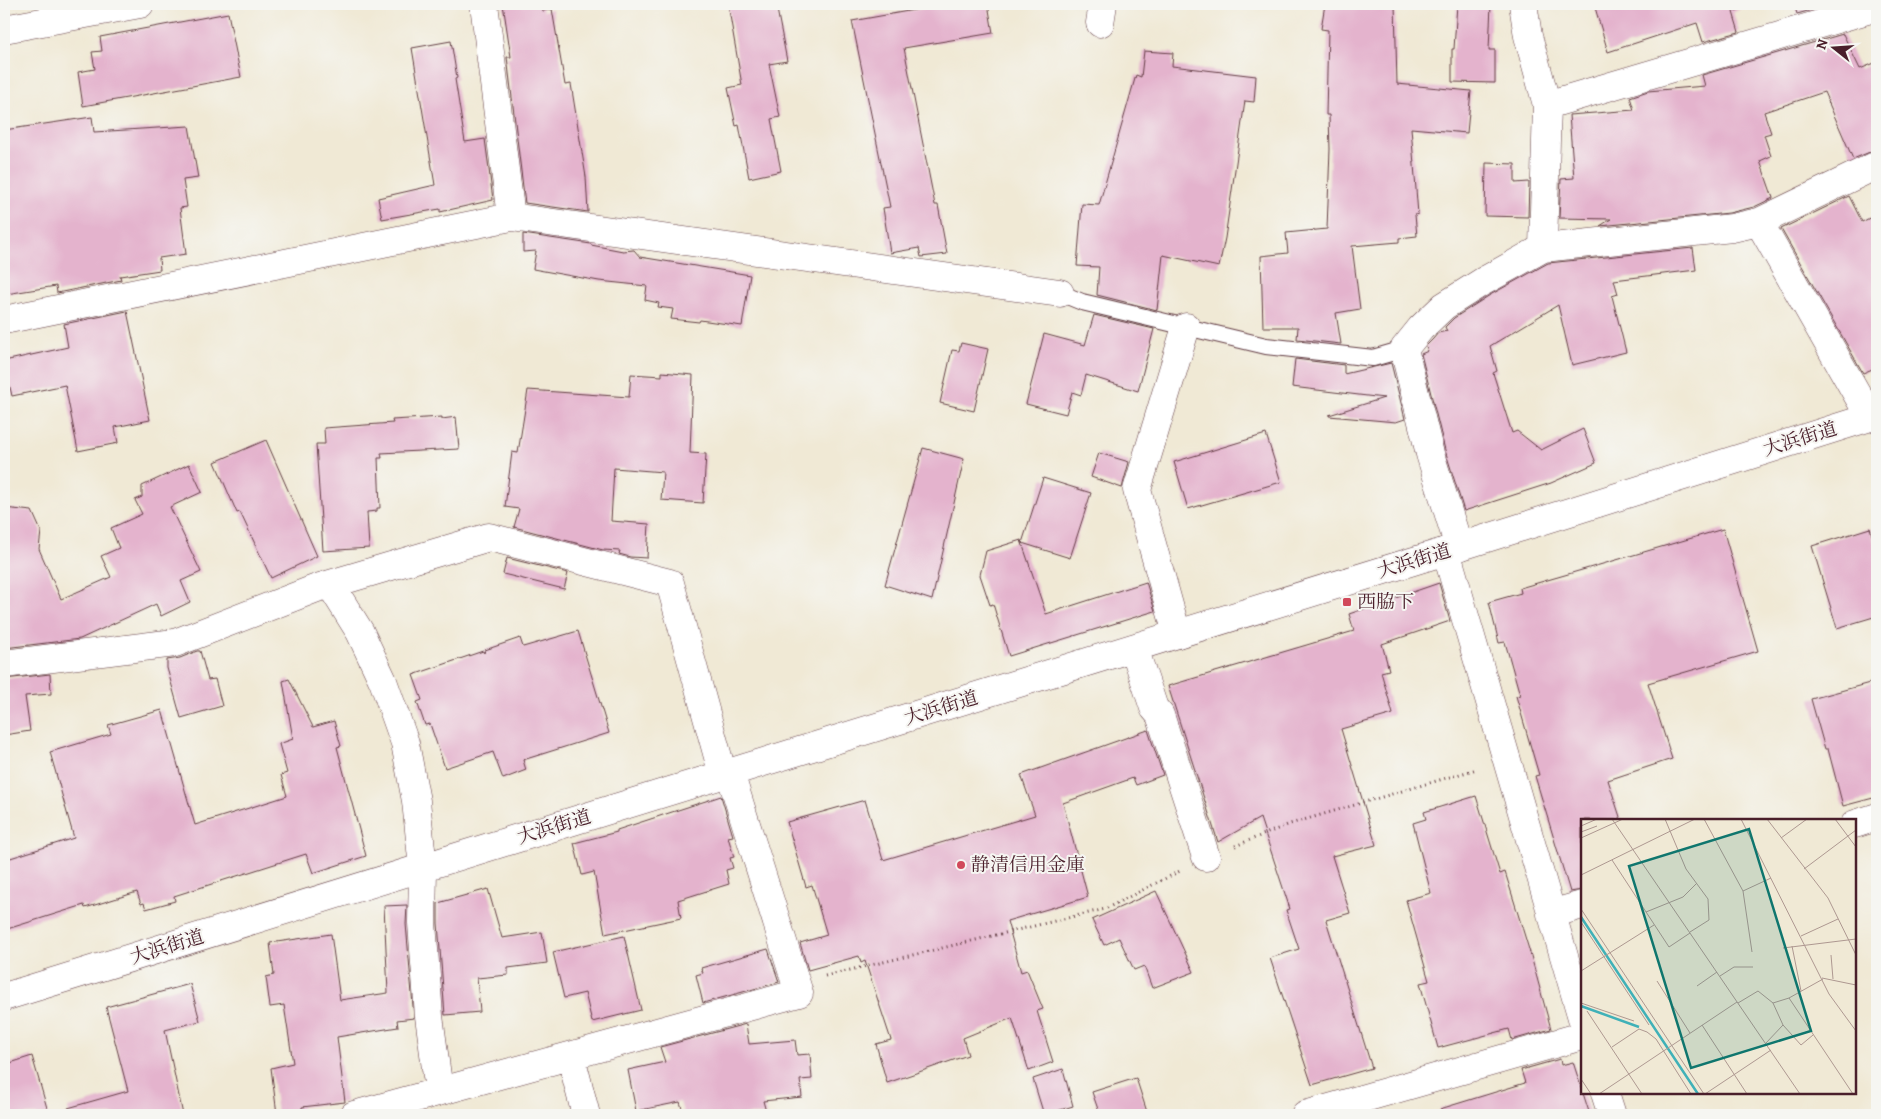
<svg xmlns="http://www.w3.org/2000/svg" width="1881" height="1119" viewBox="0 0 1881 1119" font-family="Alegreya,'Noto Serif JP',serif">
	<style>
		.building { fill: #e4b3cd }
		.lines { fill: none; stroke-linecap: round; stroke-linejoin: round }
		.service-casing { stroke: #633d44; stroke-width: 18 }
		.minor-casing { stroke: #633d44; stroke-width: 29 }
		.tertiary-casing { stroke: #633d44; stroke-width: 29 }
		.path { stroke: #633d44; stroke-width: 3; stroke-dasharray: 1 4; stroke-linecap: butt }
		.service { stroke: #fff; stroke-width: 16 }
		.minor { stroke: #fff; stroke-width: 28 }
		.tertiary { stroke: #fff; stroke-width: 28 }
		.poi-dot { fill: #d1495b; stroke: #f6f6f2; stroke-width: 2 }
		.labels { text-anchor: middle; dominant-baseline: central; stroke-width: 4; stroke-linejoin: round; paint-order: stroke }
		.street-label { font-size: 19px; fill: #4a1f2b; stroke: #f6f6f2 }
		.poi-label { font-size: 19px; fill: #4a1f2b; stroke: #f6f6f2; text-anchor: start }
		.inset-river { fill: none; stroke: #40b1b8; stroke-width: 2.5 }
		.inset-road { fill: none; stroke: #ae9891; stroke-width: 1 }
		.view { fill: #0f766e; fill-opacity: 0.15; stroke: #0f766e; stroke-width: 2.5 }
		.inset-edge { fill: none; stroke: #4a1f2b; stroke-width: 2.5 }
	</style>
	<rect width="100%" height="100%" fill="#f6f6f2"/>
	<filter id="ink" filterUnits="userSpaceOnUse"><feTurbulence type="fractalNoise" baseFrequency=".02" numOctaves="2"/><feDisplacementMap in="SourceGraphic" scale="10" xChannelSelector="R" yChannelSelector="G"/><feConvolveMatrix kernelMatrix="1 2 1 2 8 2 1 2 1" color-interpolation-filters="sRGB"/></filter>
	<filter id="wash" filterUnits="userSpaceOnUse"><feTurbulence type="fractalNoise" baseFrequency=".0096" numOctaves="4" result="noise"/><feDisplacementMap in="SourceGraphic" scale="20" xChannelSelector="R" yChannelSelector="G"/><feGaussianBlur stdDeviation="1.12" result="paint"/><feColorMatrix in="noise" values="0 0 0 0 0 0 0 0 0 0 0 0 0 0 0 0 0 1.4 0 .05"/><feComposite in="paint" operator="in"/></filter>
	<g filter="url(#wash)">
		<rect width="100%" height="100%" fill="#f0e9d5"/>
		<g id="blocks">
			<path class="building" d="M503,4H542L543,11L552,9L565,85L571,84L586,177L588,212L525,203L507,57H511Z
				M728,4H776L787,61L769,64L780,117L771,119L781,171L749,178L739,125L736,126L728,88L742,85Z
				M930,4H988L993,33L904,48L935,205H938L947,254L921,257L919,248L890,253L883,208L890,207L852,21L931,7Z
				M1325,4H1395L1397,84L1471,91L1467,133L1411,128L1418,214L1415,215L1417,236L1399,238V242L1352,246L1360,309L1336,313L1341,344L1297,339L1298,327H1263L1261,256L1288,253L1286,233L1327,229L1330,149L1329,115H1326L1328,30L1321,29Z
				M1457,4H1491L1489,50H1495V83L1452,82V49H1454Z
				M1594,4H1739L1740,9L1733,12L1739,32L1703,42L1697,23L1608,52Z
				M1794,4H1828L1829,5L1797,14Z
				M228,13L241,77L83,106L78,72L95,69L92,52L102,51L100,37Z
				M1843,34L1860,69L1877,62V149L1853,159L1824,92L1764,112L1771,133L1764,135L1771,156L1760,161L1773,198L1754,207L1729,213L1600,226L1611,219L1559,218L1561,179L1574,178L1569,115L1634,110L1630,97L1648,91L1705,86L1702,75Z
				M451,41L457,78L455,79L465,142L485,139L493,200L440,212V209L382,219L378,198L435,185L412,48Z
				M1144,51L1173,53L1172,66L1256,76L1254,102L1245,101L1225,238L1219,267L1163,255L1157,310L1097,295L1099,267L1077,266L1082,204L1099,205L1136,75L1141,77Z
				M92,117L94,132L189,126L198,178L183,180L187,207L180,208L186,254L159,258L160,270L120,276L121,280L57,293L56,286L6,294L4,279V130Z
				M1486,163L1515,164V183L1529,182L1528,217L1485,216Z
				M1849,196L1862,222L1877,214V367L1863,373L1781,229Z
				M523,234L591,244V245L623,251L634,250L640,257L750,275L742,326L700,320L699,322L671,319L673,309L658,307L659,303L645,300L647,286L599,281L533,269L536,251L523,252Z
				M1693,248L1696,270L1614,280L1618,294L1612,296L1626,352L1572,365L1558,305L1490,346L1497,371L1493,373L1512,433L1517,431L1541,450L1583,429L1596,463L1551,483L1464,511L1445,450L1421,354L1428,351L1426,346L1433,339L1438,333L1447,331L1445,327L1454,318L1490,295L1548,263Z
				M127,311L150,420L115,427L118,443L78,451L65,385L12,396L4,361L68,347L64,324Z
				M1094,315L1154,329L1138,391L1086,375L1081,395L1072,392L1066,414L1026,404L1044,334L1085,345Z
				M961,343L988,349L974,411L940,403L952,350L959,351Z
				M1295,359L1344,365V374L1391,363L1405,419L1396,422L1329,416V415L1384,398L1292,387Z
				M662,372L693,375L690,453L706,454L703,503L661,500L663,472L614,468L611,521L649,524L647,558L630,557L619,554L620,551L603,550L514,527L519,509L505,507L512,452L518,453L528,390L629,397L631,374L662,376Z
				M442,417V419L456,417L459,449L381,453L382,458H378L380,508H377V511L367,512L369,548L323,551L316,444H325L324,428L393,423L392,420Z
				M1266,434L1281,482L1188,509L1174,462Z
				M266,440L317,556L271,578L240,512L237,513L215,462Z
				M923,448L964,459L932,600L885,585Z
				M1099,453L1129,462L1122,488L1091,477Z
				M189,464L202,492L170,507L201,572L181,581L190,602L161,616L156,604L80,639L4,648V508L32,511L41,531L39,549L61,599L111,577L101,556L119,548L111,528L142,514L135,500L142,497V486Z
				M1043,478L1091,493L1070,558L1022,543L1046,614L1146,582L1155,611L1009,656L993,604L990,605L980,575L986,551L1021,540L1022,543Z
				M1870,528L1877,551V616L1837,628L1812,546Z
				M1723,529L1758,651L1648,683L1672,759L1608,780L1621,820H1582V890L1570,892L1535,776L1539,775L1516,696L1520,695L1505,642L1499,643L1489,602L1521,593L1520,588Z
				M507,558L568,573L564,589L503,574Z
				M1439,583L1450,621L1382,644L1389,670L1381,672L1393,714L1341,729L1376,845L1332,856L1350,913L1326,920L1372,1068L1312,1085L1270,958L1299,949L1286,910L1290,909L1260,818L1218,842L1168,686L1354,631L1349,614Z
				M578,631L609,733L523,760L526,770L503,779L493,752L445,768L430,724L425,725L417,702L422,700L413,675L483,651L484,653L485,650L520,638L523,647Z
				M197,651H200L208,680L215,679L222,706L181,718L167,668V660L180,658Z
				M50,674L51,694L25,696L30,731L4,735V679Z
				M289,679L313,727L334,721L341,746L337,747L366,856L313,873L306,854L174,896L175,901L146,909L144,903L141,904L137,892L85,908L84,905L4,930V860L74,838L50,752L111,734L108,725L162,710L195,825L287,796L281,775L287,773L279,744L293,739L283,681Z
				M1877,681V797L1843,806L1828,749H1825L1811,699Z
				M1148,730L1163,775L1136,785L1133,778L1063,803L1088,897L1007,921L1021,972L1027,970L1043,1009L1037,1011L1053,1062L1029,1071L1012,1018L963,1038L968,1055L887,1083L876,1044L891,1040L865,961L861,963L859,956L808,970L800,943L827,935L812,885L806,887L787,822L865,800L883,860L1035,815L1021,775Z
				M721,796L733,836L728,837L734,857L730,858L733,868L726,870L729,884L678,900L681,918L605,934L594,872L582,875L574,843L617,832V830Z
				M1476,796L1500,874L1505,872L1531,956L1551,1029L1512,1040L1509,1029L1438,1048L1420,983L1429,981L1406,900L1431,893L1413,823L1426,819L1424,812Z
				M488,889L502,938L542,932L547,963L508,968V975L477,978L480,1012L445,1015L438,923V903Z
				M1156,891L1194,972L1152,988L1144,966L1134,970L1119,938L1104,945L1092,920Z
				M407,905L406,924L414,1018L397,1020L398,1027L337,1037L345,1102L302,1107V1111L277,1114L271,1068L293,1063L284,1005L270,1007L266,977L274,975L270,943L331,934L340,1000L388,993L384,906Z
				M624,936L641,1010L592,1022L585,993L564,998L553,952Z
				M768,949L779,982L703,1003L696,975L703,973L701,968Z
				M190,984L200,1021L165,1030L183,1115H69L68,1108L128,1091L106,1007Z
				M746,1024L749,1044L795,1040L797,1055L810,1054L812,1079L800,1080L802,1097L763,1101L767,1115H684L680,1102L636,1111L628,1070L665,1062L660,1047Z
				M32,1056L49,1115H4V1065Z
				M1560,1059L1561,1065L1573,1062L1590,1115H1441L1440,1109L1525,1083L1521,1070Z
				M1063,1069L1073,1106L1044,1115L1033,1079Z
				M1136,1078L1148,1115H1100L1092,1092Z"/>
		</g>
	</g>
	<g filter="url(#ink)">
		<use href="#blocks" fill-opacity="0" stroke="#633d44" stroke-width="1"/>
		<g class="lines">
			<g class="service-casing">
				<path id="service" d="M1060,293L1082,302L1266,346L1373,358L1404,349"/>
			</g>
			<g class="minor-casing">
				<path id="minor" d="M484,4L511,217
					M1100,23L1103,4
					M4,29L140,4
					M1547,105L1877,7
					M1759,222L1870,417
					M1543,248L1732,228L1759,222L1877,165
					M4,320L511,217L1060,293
					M1459,547L1430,454L1404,349L1421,328L1444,306L1482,282L1543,248L1547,105L1528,36L1523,4
					M1446,551L1582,1018
					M330,584L360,632L383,681L405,743L416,801L423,868L422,923L429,1016L439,1091
					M1177,634L1137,490L1186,327
					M1134,648L1154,708L1160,715L1206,857
					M4,664L175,643L317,588L489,537L670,583L723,775
					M1855,824L1877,817
					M1551,914L1582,905
					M571,1057L586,1115
					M1605,1093L1612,1115
					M354,1115L799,993L730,773
					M1305,1115L1582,1036"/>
			</g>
			<g class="tertiary-casing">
				<path id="tertiary" d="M4,997L1446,551L1877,415"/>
			</g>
			<path class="path" d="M4,405V414
				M1235,846L1290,824L1477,769
				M825,976L1105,909L1180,871"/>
			<use href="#service" class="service"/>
			<use href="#minor" class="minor"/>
			<use href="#tertiary" class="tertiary"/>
		</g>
	</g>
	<g class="poi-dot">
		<rect x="1342" y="597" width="10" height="10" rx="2.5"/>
		<circle cx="961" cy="865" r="5"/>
	</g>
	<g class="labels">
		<g class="street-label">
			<text transform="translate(1800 439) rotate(-17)">大浜街道</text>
			<text transform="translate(1414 561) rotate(-17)">大浜街道</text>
			<text transform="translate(941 708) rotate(-17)">大浜街道</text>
			<text transform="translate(554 827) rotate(-17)">大浜街道</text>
			<text transform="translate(167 947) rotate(-17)">大浜街道</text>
		</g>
		<g class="poi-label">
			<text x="1357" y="602">西脇下</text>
			<text x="971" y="865">静清信用金庫</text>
		</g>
	</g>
	<g transform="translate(1581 819)">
		<rect width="275" height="275" fill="#f0e9d5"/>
		<path class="inset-river" d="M0,98L117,275M0,187L58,208"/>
		<path class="inset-road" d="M31,0L219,275M84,0L105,50L127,80L128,101L109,113M123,0L162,72L171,133M160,0L248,175L275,212M186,0L247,79L275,136M254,0L275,28M0,7L16,0M0,13L16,7M0,19L42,0M200,19L226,0M31,41L88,128L109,114M223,50L275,11M0,56L114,0M162,72L190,59M0,90L123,275M65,93L102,78L116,64M0,103L68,206M220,117L257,100M211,127L220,172M202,129L275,120M250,136L252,160M0,152L73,106M139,157L153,148H172M241,159L275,166M76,162L109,214M116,167L136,153M208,179L272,275M0,184L53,202M157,184L177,172L192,184L208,179L242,160M192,184L202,206L220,226L232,216M6,192L61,275M121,206L166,275M185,224L202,206M31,228L58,210L66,213L75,220L110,275M0,260L10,275M18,275L156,183M124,275L190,231"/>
		<path class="view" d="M168,10L230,212L110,249L48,47Z"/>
		<rect width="275" height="275" class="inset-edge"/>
	</g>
	<rect width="1881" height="1119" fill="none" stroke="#f6f6f2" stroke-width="20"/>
	<g transform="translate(1834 48) rotate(287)" stroke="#f6f6f2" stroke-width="4" paint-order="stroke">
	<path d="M0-4L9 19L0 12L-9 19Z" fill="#4a1f2b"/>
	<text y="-8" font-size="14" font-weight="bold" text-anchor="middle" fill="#4a1f2b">N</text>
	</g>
</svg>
